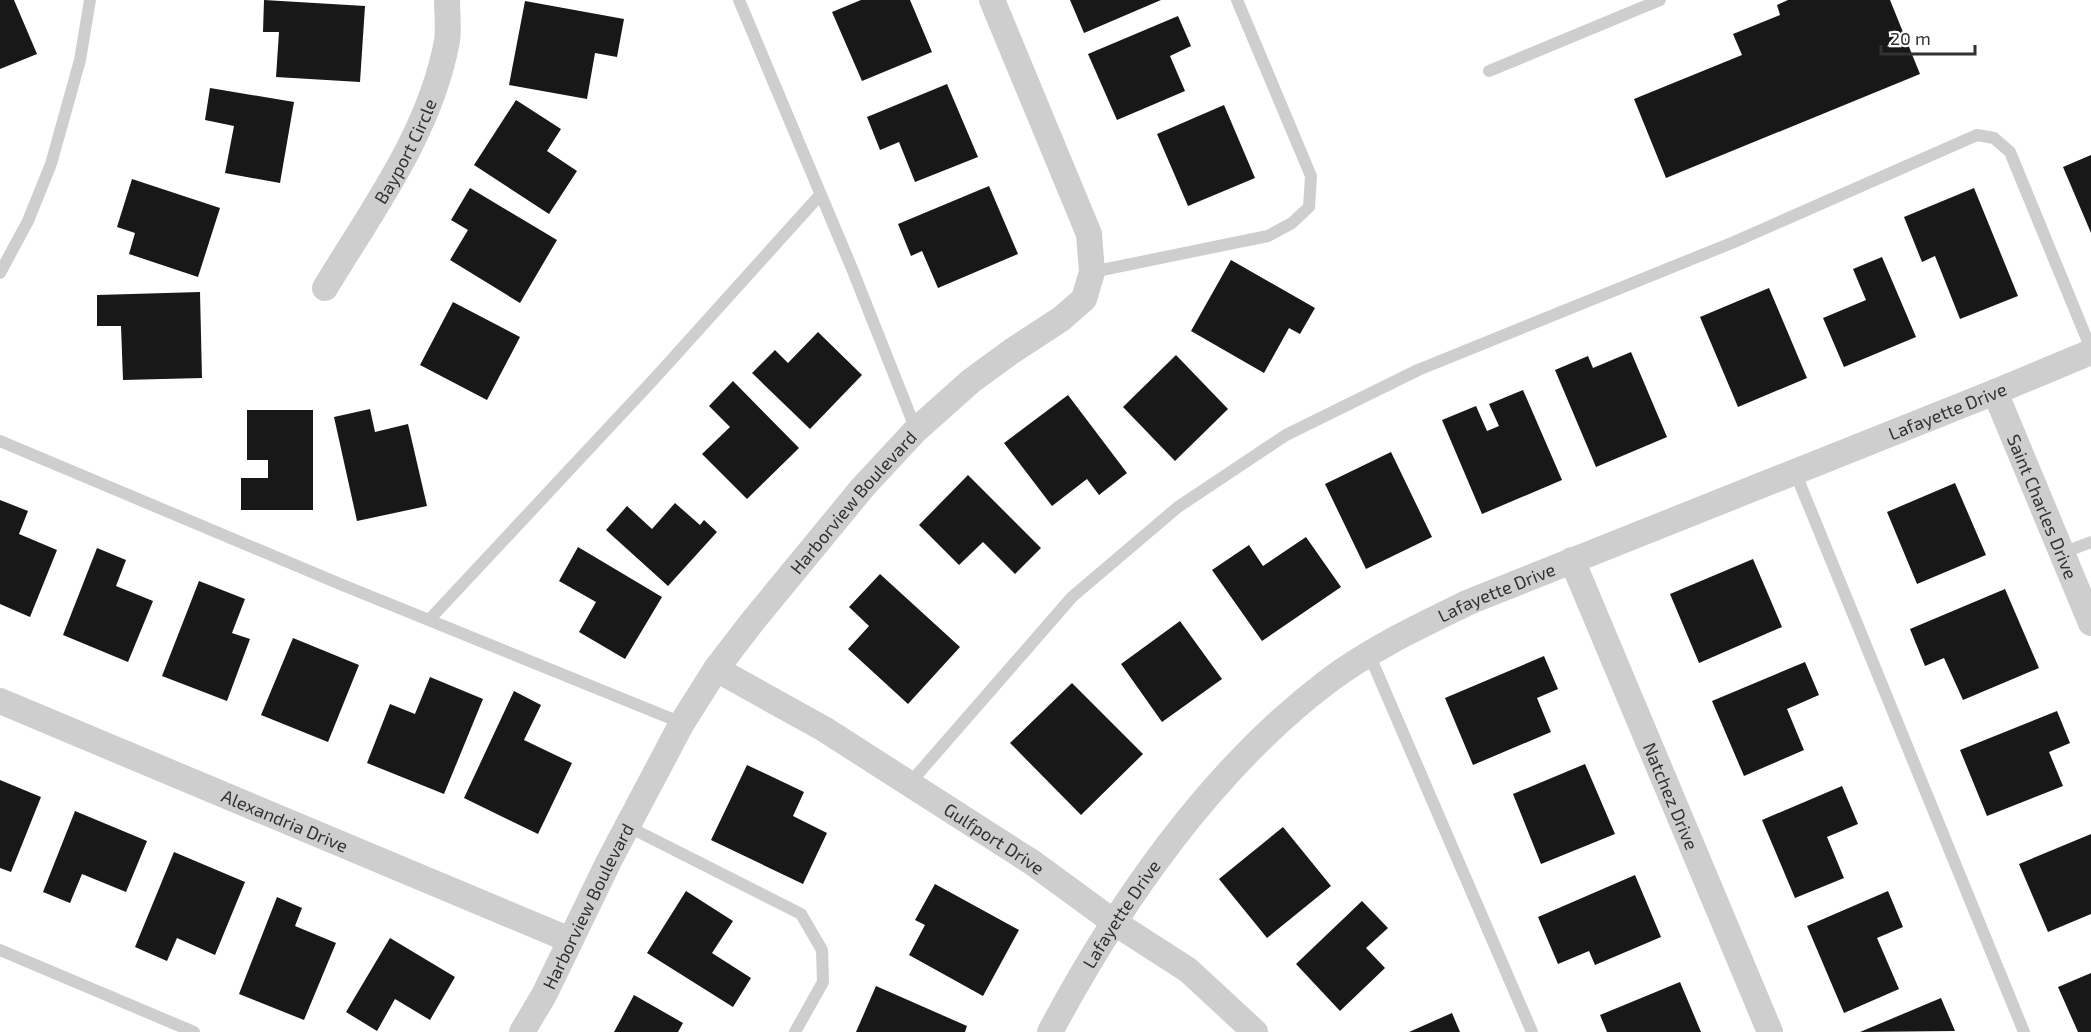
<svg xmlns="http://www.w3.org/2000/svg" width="2091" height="1032" viewBox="0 0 2091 1032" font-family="'Exo 2',sans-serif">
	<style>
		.building { fill: #181818 }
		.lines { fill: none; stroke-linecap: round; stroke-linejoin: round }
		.service { stroke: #cecece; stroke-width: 12 }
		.minor { stroke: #cecece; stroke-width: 26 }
		.labels { text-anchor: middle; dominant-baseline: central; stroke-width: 6; stroke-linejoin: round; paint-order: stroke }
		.street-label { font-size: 18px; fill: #313131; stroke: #fff }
	</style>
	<rect width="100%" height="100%" fill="#fff"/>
	<path class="building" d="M0,0H14L37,54L0,69Z
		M264,0L365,6L360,82L276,77L279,32H263Z
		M861,0H910L932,52L862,81L832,12Z
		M1070,0H1161L1084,33Z
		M1788,0H1890L1920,74L1666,178L1634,99L1742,55L1733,34L1780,15L1777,5Z
		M525,1L624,19L617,57L595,53L587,99L509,85Z
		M1178,16L1191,46L1170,56L1185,91L1117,120L1088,54Z
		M947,84L978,157L915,182L899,142L880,150L867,117Z
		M210,88L294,102L280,183L225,173L234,126L205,120Z
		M516,100L561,129L547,151L577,171L549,214L474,165Z
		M1224,105L1255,178L1188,206L1157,134Z
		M2091,155V233L2063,167Z
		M132,179L220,208L198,277L129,254L135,233L117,227Z
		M989,186L1018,254L938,288L922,251L911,256L898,224Z
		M470,188L557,240L520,303L450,260L468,230L451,220Z
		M1974,188L2018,296L1960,319L1935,256L1922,262L1904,217Z
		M1882,257L1916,337L1844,367L1823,318L1866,300L1853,269Z
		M1231,260L1315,308L1300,334L1289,328L1264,373L1191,331Z
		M1769,288L1807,378L1738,407L1700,317Z
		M200,292L202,378L123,380L121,326H97V295Z
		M453,302L520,337L487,400L420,365Z
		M818,332L862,375L810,429L752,373L775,350L788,363Z
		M1631,352L1667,437L1596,467L1555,370L1588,356L1593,368Z
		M1176,355L1228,409L1175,461L1123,407Z
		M733,381L799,448L747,499L702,454L730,427L709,406Z
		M1523,390L1562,480L1482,514L1442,420L1476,406L1487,431L1499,426L1489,404Z
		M1068,395L1127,473L1099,495L1087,479L1052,506L1004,443Z
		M370,409L375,432L408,424L427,506L357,521L334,417Z
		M247,410H313V510H241V478H268V460H247Z
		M1391,452L1432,537L1366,569L1325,484Z
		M968,475L1041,548L1015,574L983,542L959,565L919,525Z
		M1955,483L1986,555L1917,584L1887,512Z
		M0,500L28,511L19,534L57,550L30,617L0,604Z
		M675,503L700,525L704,520L717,532L668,586L606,530L627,506L652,529Z
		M1306,537L1341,587L1262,641L1212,570L1249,545L1263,566Z
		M578,547L662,597L625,659L579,632L596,602L559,581Z
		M97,548L126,560L116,586L153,601L128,662L63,635Z
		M1753,559L1782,627L1699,663L1670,594Z
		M880,574L960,647L908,704L848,649L869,626L849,607Z
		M199,581L245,599L232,633L250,639L227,701L162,676Z
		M2005,589L2039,668L1963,700L1944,658L1925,666L1910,629Z
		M1180,621L1222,679L1162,722L1121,664Z
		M293,638L359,665L328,742L261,715Z
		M1544,656L1558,689L1537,698L1551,732L1473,765L1445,698Z
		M1805,662L1819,695L1787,709L1804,750L1744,776L1712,701Z
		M430,677L483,699L444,794L367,763L390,704L415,714Z
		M1072,683L1143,754L1081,815L1010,743Z
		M514,691L541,705L524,740L572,763L538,834L464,798Z
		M2057,711L2070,743L2049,752L2063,786L1987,816L1960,750Z
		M1585,764L1615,834L1541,864L1513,794Z
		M747,765L804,792L793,816L827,833L803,884L711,840Z
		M0,780L41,797L11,872L0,868Z
		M1842,786L1858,824L1827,837L1844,878L1795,898L1762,820Z
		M75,811L147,841L126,892L82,874L70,903L43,892Z
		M1283,827L1331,886L1267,938L1219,879Z
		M2091,834V914L2048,932L2019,864Z
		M174,852L245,882L215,955L177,938L167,961L135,947Z
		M1635,875L1661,937L1595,965L1589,951L1558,964L1538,917Z
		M935,884L1019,930L983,996L909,955L925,925L915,920Z
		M686,891L733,921L712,953L751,978L733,1007L647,953Z
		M1888,891L1903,927L1877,938L1899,989L1844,1013L1807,926Z
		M277,897L302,908L295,926L336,943L304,1020L239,994Z
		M1362,901L1388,928L1366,948L1385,968L1340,1011L1296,964Z
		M390,938L455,977L430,1020L395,999L377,1031L346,1012Z
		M2091,973V1032H2078L2058,987Z
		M1680,982L1701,1032H1607L1600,1015Z
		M876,986L967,1026L965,1032H856Z
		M634,995L683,1023L678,1032H614Z
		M1941,998L1955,1031L1860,1032Z
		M1452,1013L1460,1032H1409Z"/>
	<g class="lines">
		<path class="service" d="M739,0L853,271L916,430
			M1489,71L1660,0
			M1092,272L1268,236L1292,223L1309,207L1311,176L1237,0
			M0,273L28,221L51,164L80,60L90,0
			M0,441L340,584L682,723
			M1795,472L2024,1032
			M2062,553L2091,542
			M429,620L655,378L820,195
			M1369,654L1532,1032
			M910,783L1072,597L1178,507L1286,435L1418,370L1734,242L1977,135L1994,138L2010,152L2091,349
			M627,826L801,914L822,950L823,982L795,1032
			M0,950L194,1032"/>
		<g class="minor">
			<path id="s1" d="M325,288C372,210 430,133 447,41C449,28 447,13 447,0"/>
			<path id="s2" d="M1995,392L2091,623"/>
			<path id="s3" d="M1572,560L1770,1032"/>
			<path id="s4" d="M716,669L824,729L1033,863L1115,923L1188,970L1255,1032"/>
			<path id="s5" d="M0,701L570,940"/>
			<path id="s6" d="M522,1032L544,995L609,861L682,723L716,669L752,622L863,487L916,430L971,381L1012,351L1061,319L1084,299L1092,272L1089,234L992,0"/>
			<path id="s7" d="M1050,1032C1118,904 1211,770 1327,682C1370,649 1420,626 1469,602L1995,392L2091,352"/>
		</g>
	</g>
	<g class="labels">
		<g class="street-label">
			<text stroke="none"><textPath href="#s1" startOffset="159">Bayport Circle</textPath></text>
			<text stroke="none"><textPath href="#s7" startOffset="1128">Lafayette Drive</textPath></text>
			<text stroke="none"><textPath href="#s6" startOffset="628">Harborview Boulevard</textPath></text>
			<text stroke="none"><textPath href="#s2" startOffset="124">Saint Charles Drive</textPath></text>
			<text stroke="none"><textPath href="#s7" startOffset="642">Lafayette Drive</textPath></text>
			<text stroke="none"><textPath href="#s3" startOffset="256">Natchez Drive</textPath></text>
			<text stroke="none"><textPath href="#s5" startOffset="309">Alexandria Drive</textPath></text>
			<text stroke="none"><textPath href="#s4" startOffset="326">Gulfport Drive</textPath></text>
			<text stroke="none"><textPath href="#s6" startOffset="142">Harborview Boulevard</textPath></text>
			<text stroke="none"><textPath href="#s7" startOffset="138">Lafayette Drive</textPath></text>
		</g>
	</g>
	<path d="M1881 45v9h94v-9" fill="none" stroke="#313131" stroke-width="3"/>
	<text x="1890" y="45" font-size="18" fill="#313131" stroke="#ffffff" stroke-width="4.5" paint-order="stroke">20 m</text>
</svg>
